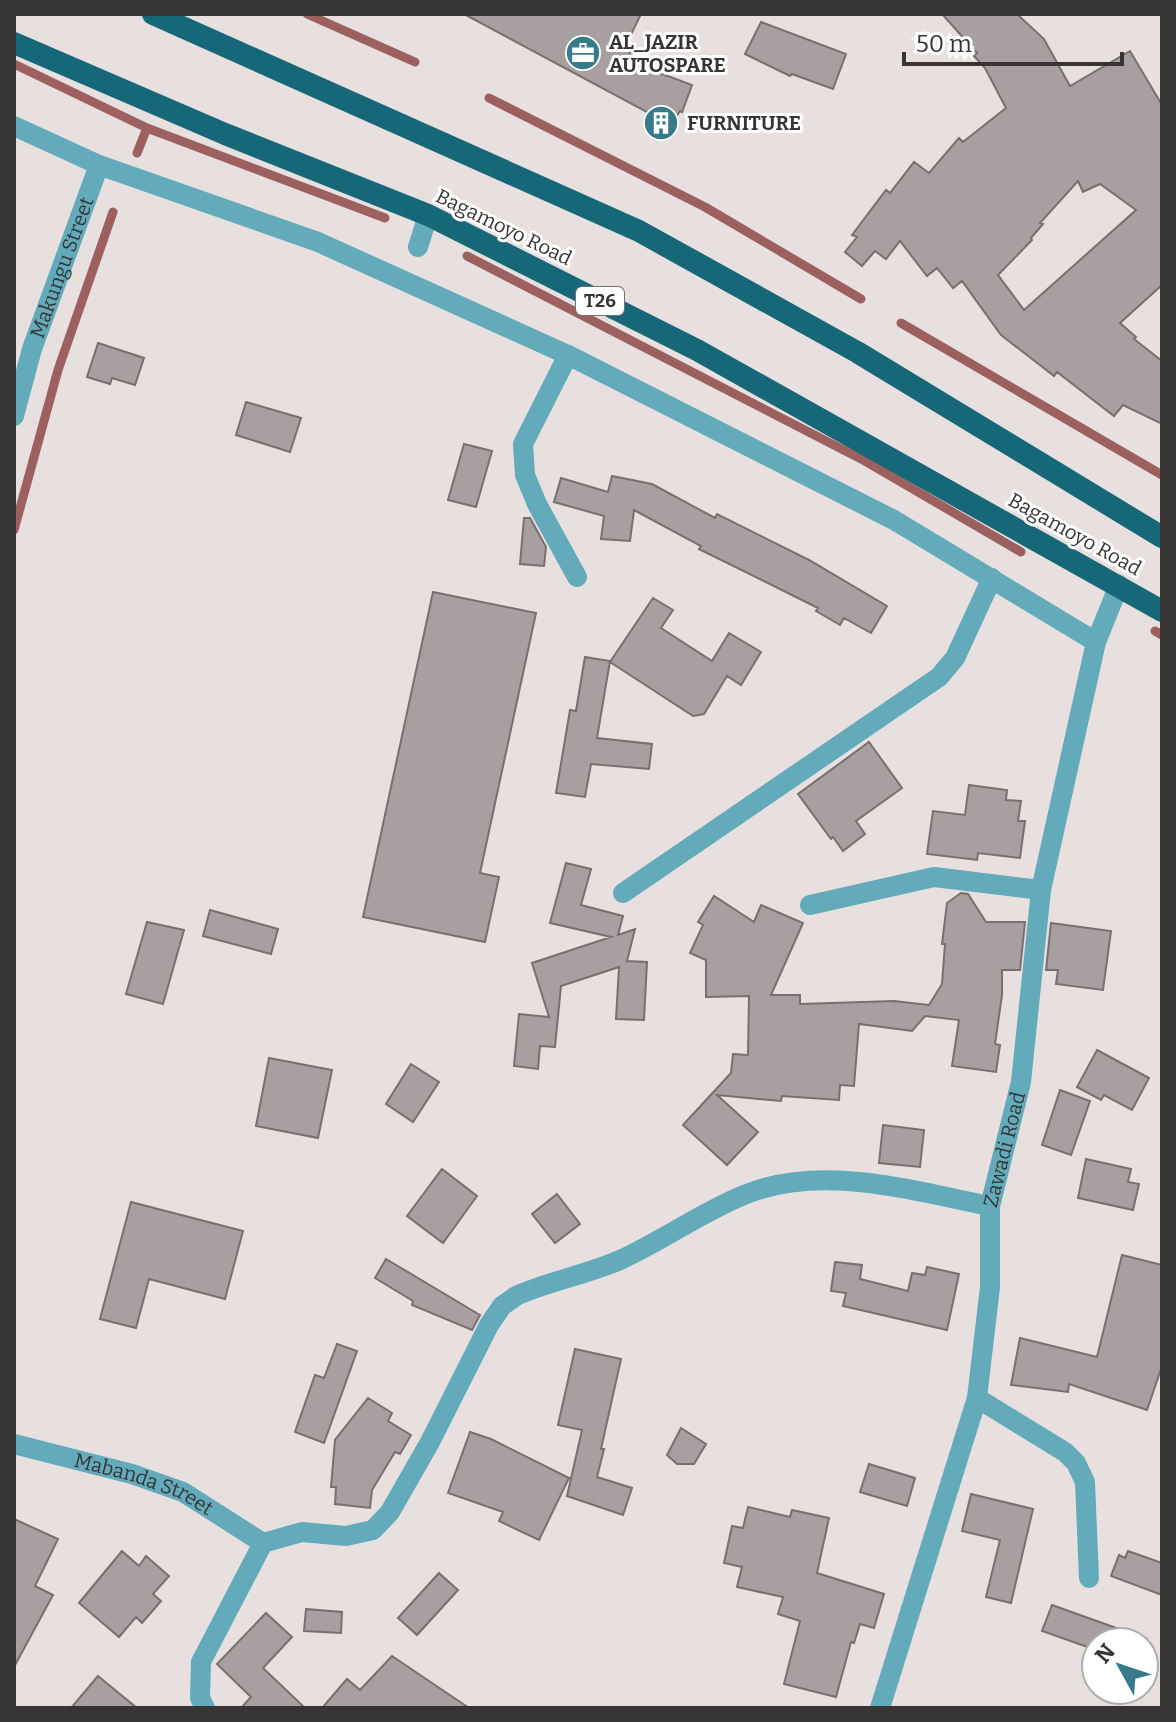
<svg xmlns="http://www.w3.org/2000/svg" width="1176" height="1722" viewBox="0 0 1176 1722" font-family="Bitter,serif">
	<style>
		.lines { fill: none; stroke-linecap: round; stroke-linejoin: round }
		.stream { stroke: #9c605f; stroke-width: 9 }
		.building { fill: #a8a0a0; stroke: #777070; stroke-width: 2; fill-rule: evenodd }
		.minor { stroke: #63abbb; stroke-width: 20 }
		.trunk { stroke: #166878; stroke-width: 22 }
		.labels { text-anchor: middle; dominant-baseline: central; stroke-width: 6; stroke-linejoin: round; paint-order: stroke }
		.shield { fill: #fff; stroke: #737171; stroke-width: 2 }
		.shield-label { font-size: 18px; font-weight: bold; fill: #373434 }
		.poi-label { font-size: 20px; font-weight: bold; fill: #373434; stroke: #fff; text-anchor: start }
		.street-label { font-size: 20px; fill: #373434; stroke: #fff }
	</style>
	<rect width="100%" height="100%" fill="#e8e0df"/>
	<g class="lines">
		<path class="stream" d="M307,14L415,62
			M14,64L147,128L385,218
			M489,98L705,207L861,299
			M137,153L147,128
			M467,256L865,461L1021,552
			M901,323L1162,475
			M14,530L58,370L113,212
			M1155,631L1162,635"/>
	</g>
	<path class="building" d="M464,14H641L624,49L644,60L641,66L692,85L682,112L680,111L671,125Z
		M942,14H1017L1044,39L1070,86L1130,51L1162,105V285L1120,323L1136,337L1134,339L1162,361V424L1123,405L1114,416L1057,372L1054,376L1001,335L962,281L953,288L937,268L927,276L900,241L886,259L875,251L862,266L845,252L857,237L852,235L886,190L890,193L914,162L929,173L959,138L963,142L1006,108L985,68L974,56L977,53ZM1078,181L1083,192L1100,184L1136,210L1024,310L998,275L1032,240L1031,238L1043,224L1040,223Z
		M761,22L846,54L833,89L792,74L790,76L745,54Z
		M98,343L144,358L135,385L112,378L110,384L87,377Z
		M246,402L301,418L290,452L236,435Z
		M464,444L492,451L476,507L448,500Z
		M612,476L652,484L715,518L717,514L809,560L887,606L871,633L844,618L840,625L816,611L818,608L699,549L701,546L634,510L630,541L601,539L604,516L554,502L561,478L608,492Z
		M524,518H530L546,547L544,566L520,564Z
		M433,592L536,613L480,873L499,877L485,942L363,917Z
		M653,598L673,610L661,628L712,661L729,633L761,652L741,685L727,676L704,714L693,716L610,662Z
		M585,657L610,661L597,738L652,744L649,769L591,764L585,797L556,793L570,710L576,711Z
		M869,742L902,788L856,821L865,834L843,851L833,837L831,839L798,794Z
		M969,785L1007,790L1006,800L1021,801L1018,821H1025L1020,858L978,853L977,860L927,854L933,811L965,815Z
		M566,863L591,869L581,905L623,916L618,935L635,929L627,961L647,962L644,1020L616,1019L619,967L561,986L555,1047L540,1046L538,1069L514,1066L519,1014L549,1017L532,963L611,937L550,923Z
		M961,893L968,894L986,922H1025L1020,970H1002V995L995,1044L1000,1045L996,1072L952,1066L959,1020L925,1016L912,1031L859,1024L854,1086L840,1085L839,1100L782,1096L781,1101L717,1095L758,1132L727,1165L683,1125L731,1073L733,1054L748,1055L749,996L706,997V960L690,953L703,925L698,922L714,896L754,922L761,905L803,923L771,995H800V1004L894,1001L929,1005L942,984L945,944H942L947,903Z
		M210,910L278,929L271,954L203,936Z
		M147,922L184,930L163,1004L126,994Z
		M1051,923L1111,931L1103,990L1056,984L1058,970H1046Z
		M1097,1050L1149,1078L1132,1110L1104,1095L1101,1100L1077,1087Z
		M269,1058L332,1070L318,1138L256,1126Z
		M411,1064L439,1082L413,1122L386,1104Z
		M1060,1090L1090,1101L1071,1155L1042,1145Z
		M883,1125L924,1130L920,1167L879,1163Z
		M1086,1159L1131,1169L1128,1182L1139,1184L1133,1210L1078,1198Z
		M442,1169L477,1196L443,1243L407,1216Z
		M557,1194L580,1224L555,1243L532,1214Z
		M131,1202L243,1231L225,1299L149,1279L136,1328L100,1319Z
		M1122,1255L1162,1265V1366L1147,1410L1069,1384L1068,1392L1011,1385L1020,1338L1097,1357Z
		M386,1259L480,1315L472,1330L412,1305L413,1301L375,1278Z
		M835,1262L862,1265L860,1279L908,1291L912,1273L925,1275L927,1267L959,1274L947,1330L843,1306L846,1293L831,1291Z
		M337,1344L357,1351L324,1443L295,1432L315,1375L324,1378Z
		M575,1349L621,1359L601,1449H604L597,1477L632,1488L623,1515L567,1496L582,1430L558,1425Z
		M368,1398L392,1413L388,1421L411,1435L400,1454L395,1452L372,1490L370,1508L335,1504L336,1487H331L335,1440Z
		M681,1428L706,1444L694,1464H677L667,1455Z
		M470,1432L491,1439L569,1478L539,1540L499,1521L503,1512L448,1493Z
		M869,1464L915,1478L907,1506L860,1492Z
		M971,1494L1033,1509L1011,1603L986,1597L1000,1540L962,1531Z
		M748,1507L790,1517L792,1510L829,1518L817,1573L884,1594L874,1628L860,1624L854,1643L851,1642L836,1697L784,1684L800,1621L778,1614L783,1597L737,1587L742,1567L724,1563L732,1526L743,1528Z
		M14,1519L58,1539L35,1586L53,1595L14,1667Z
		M122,1551L139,1566L146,1556L169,1576L153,1594L161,1601L142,1623L136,1617L119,1637L79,1603Z
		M1128,1551L1162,1563V1595L1111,1576L1119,1555L1125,1558Z
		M439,1573L458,1590L417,1635L398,1618Z
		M1052,1605L1147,1639V1642H1096V1650L1042,1631Z
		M306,1609L342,1612L341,1633L304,1631Z
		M266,1613L292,1637L263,1668L305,1708H241L251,1697L217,1664Z
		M392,1656L469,1708H322L347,1679L360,1690Z
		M98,1676L137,1708H71Z"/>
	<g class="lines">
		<g class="minor">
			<path d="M14,126L99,165L318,242L568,355L894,520L1096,642"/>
			<path d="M418,247L428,215"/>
			<path d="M568,355L523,444L525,475L537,504L577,577"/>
			<path id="s1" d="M14,416L32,349L99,165"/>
			<path d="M623,893L939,677L955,658L992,578"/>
			<path d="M810,905L934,877L1041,890"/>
			<path d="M977,1398L1065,1452L1076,1463L1085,1482L1089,1578"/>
			<path id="s2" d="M14,1444L132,1474L183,1492L263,1543"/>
			<path d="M205,1708L200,1698L201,1662L263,1543L302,1532L346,1536L373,1530L390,1512L430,1442L489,1325L502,1306L516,1296C549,1281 586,1275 620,1260C662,1241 700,1213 744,1195C821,1163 912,1191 990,1206"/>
			<path id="s3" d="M880,1708L977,1398L990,1287V1206L1021,1082L1041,890L1096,642L1119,585"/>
		</g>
		<path class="trunk" d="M153,14L639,231L857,352L1162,537
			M14,43L225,134L428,215L697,350L1162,611"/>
	</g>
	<defs>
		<g id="office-disc" transform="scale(1.8)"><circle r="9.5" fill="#377b8a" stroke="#fff"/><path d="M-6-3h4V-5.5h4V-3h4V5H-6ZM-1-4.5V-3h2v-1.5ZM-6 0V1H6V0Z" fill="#fff"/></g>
		<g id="building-disc" transform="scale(1.8)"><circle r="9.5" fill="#377b8a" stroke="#fff"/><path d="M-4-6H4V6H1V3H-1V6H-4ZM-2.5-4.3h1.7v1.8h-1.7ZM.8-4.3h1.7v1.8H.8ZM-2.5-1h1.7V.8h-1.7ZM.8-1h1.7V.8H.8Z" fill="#fff"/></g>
	</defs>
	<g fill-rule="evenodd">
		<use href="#office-disc" x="583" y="53"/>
		<use href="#building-disc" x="661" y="123"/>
	</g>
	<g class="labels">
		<rect class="shield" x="576" y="287" width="48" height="28" rx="6"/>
		<g class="shield-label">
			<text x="600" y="301">T26</text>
		</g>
		<g class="poi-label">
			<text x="609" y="42">AL_JAZIR<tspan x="609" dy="23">AUTOSPARE</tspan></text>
			<text x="687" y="123">FURNITURE</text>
		</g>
		<g class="street-label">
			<text transform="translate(504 227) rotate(26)">Bagamoyo Road</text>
			<text stroke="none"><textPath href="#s1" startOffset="156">Makungu Street</textPath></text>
			<text transform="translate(1075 534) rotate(29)">Bagamoyo Road</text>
			<text stroke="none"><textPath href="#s3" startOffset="576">Zawadi Road</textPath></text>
			<text stroke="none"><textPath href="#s2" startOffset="136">Mabanda Street</textPath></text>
		</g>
	</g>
	<rect width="1176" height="1722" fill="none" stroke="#373434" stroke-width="32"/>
	<g transform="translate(1120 1666) rotate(310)"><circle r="38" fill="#ffffff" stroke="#afaeae" stroke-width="2"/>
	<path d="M0-6L14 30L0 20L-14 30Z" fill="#377b8a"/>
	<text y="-12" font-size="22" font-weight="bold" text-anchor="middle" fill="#373434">N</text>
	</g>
	<path d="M904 52v12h218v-12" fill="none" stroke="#373434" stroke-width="4"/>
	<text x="916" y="52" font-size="24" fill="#373434" stroke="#ffffff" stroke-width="6" paint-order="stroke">50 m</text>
</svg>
